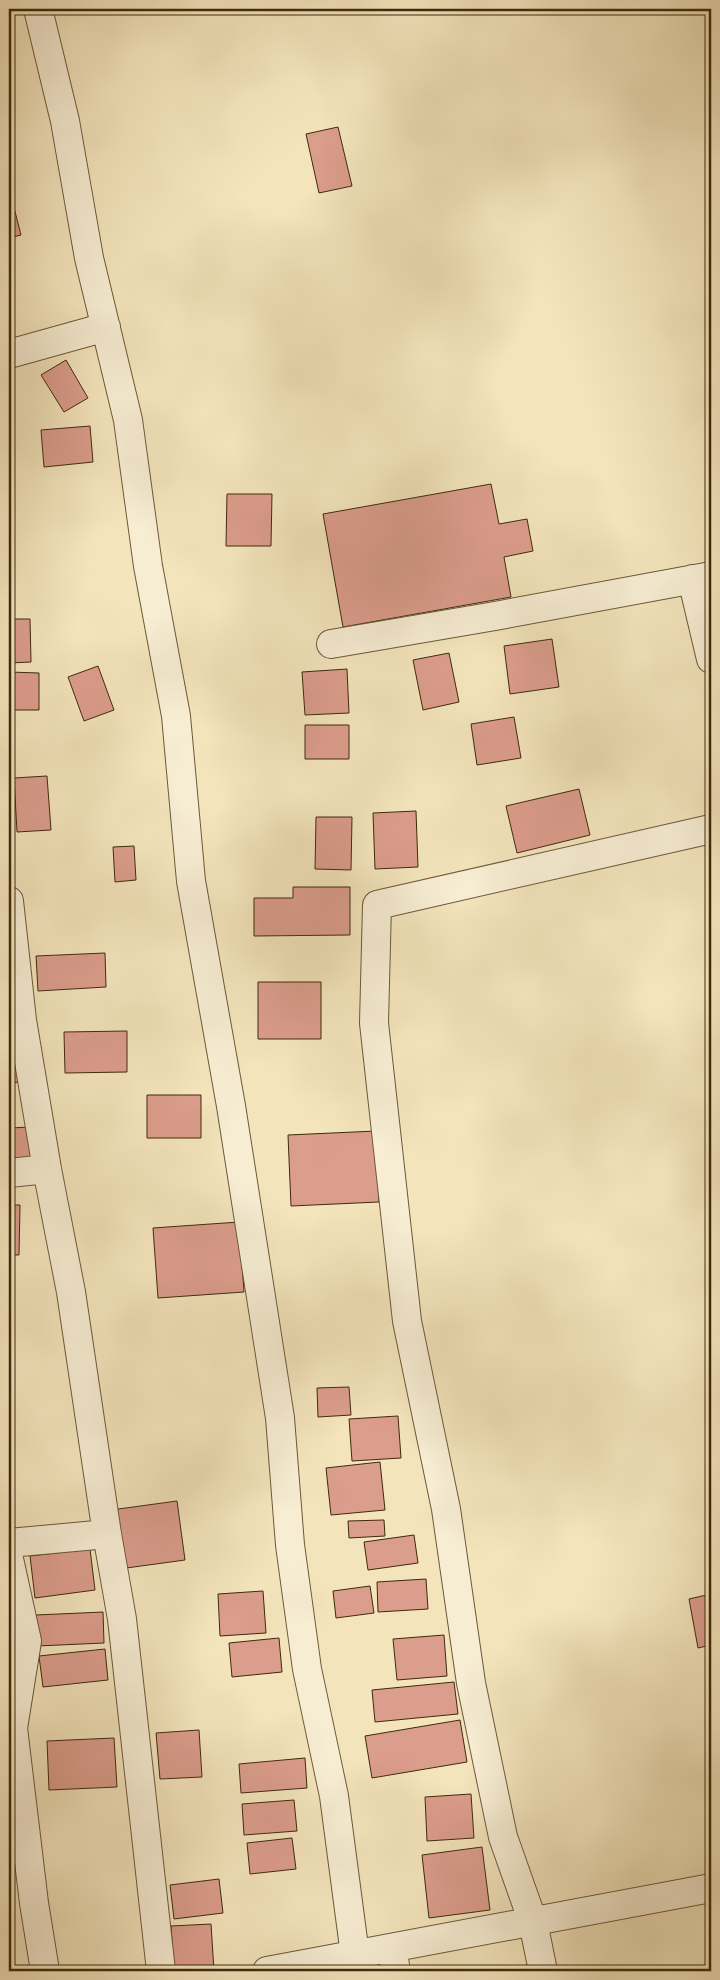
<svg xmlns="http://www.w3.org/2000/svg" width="720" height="1980" viewBox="0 0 720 1980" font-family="Cardo,serif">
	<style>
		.building { fill: #db9d8c; stroke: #40290d }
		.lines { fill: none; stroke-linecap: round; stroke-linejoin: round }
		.minor-casing { stroke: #6d5839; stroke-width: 30 }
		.minor { stroke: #f7edd3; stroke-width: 28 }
	</style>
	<rect width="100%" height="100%" fill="#f3e4bc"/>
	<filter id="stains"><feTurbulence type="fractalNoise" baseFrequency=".004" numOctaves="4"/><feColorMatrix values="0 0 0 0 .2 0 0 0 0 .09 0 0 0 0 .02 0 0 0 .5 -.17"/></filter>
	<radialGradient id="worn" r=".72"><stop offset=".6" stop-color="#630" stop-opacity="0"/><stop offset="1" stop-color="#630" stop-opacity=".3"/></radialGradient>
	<path class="building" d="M338,127L352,186L319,193L306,134Z
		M9,188L21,235L9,238Z
		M66,360L88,398L64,412L41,375Z
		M90,426L93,462L44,467L41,430Z
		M491,484L499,524L527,519L533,551L504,557L511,597L343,627L323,514Z
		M227,494H272L271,546H226Z
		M9,619H30L31,662L9,663Z
		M552,639L559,687L510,694L504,646Z
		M449,653L459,702L423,710L413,660Z
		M98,666L114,710L84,721L68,677Z
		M347,669L349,713L305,715L302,672Z
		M9,672L39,673V710H9Z
		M514,717L521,758L477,765L471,724Z
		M305,725H349V759H305Z
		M47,776L51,830L17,832L14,778Z
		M579,789L590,835L517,853L506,806Z
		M416,811L418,867L375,869L373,813Z
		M316,817H352L351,870L315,869Z
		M134,846L136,880L115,882L113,847Z
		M293,887H350V935L254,936V898H293Z
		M105,953L106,987L38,991L36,956Z
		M258,982H321V1039H258Z
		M127,1031V1072L65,1073L64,1032Z
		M16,1051L19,1082L9,1083V1052Z
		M147,1095H201V1138H147Z
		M31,1127L32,1161L9,1162V1128Z
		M376,1131L379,1202L291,1206L288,1135Z
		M9,1205H20L19,1255H9Z
		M239,1222L244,1292L158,1298L153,1228Z
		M349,1387L351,1415L318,1417L317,1388Z
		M398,1416L401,1458L352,1461L349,1419Z
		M380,1462L385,1510L331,1515L326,1468Z
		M177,1501L185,1560L119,1569L111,1510Z
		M384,1520L385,1536L349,1538L348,1521Z
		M414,1535L418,1563L368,1570L364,1542Z
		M90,1549L95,1590L35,1598L30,1556Z
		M426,1579L428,1609L378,1612L377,1582Z
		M370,1586L374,1613L336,1618L333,1591Z
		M263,1591L266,1633L220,1636L218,1594Z
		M711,1594V1645L698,1648L689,1599Z
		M103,1612L104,1643L37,1646L36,1615Z
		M444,1635L447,1676L397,1680L393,1639Z
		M279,1638L282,1672L232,1677L229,1643Z
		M12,1639L20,1674L9,1677V1640Z
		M105,1649L108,1680L43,1687L39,1656Z
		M454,1682L458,1714L375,1722L372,1690Z
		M460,1720L467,1762L372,1778L365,1736Z
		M199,1730L202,1777L160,1779L156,1733Z
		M114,1738L117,1787L49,1790L47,1741Z
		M305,1758L307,1788L241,1793L239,1764Z
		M471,1794L474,1838L427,1841L425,1797Z
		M294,1800L297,1831L244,1835L242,1804Z
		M292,1838L296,1869L250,1874L247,1843Z
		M482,1847L490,1910L429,1918L422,1855Z
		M219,1879L223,1913L174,1919L170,1885Z
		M211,1924L214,1971H174L171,1926Z"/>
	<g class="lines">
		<g class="minor-casing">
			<path id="minor" d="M38,9L65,121L89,258L128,420L148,566L176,716L191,881L231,1106L280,1418L290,1545L307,1669L334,1796L355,1955
				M9,354L106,327
				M692,579L711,659
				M331,644L495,616L711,576
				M9,901L22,1020L47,1169L71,1292L107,1534L122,1619L161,1971
				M9,1173L47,1169
				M9,1543L107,1534
				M9,1559L27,1641L13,1728L34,1903L45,1971
				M392,1948L396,1971
				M267,1971L711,1888
				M543,1971L533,1922L503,1837L471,1683L446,1509L407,1321L374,1023L377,905L711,829"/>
		</g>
		<use href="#minor" class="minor"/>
	</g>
	<rect width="720" height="1980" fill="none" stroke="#f3e4bc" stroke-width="30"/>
	<rect x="10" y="10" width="700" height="1960" fill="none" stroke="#40290d" stroke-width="2.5"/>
	<rect x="15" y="15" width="690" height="1950" fill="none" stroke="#40290d"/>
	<rect width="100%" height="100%" filter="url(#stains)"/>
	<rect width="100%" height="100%" fill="url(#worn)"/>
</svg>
